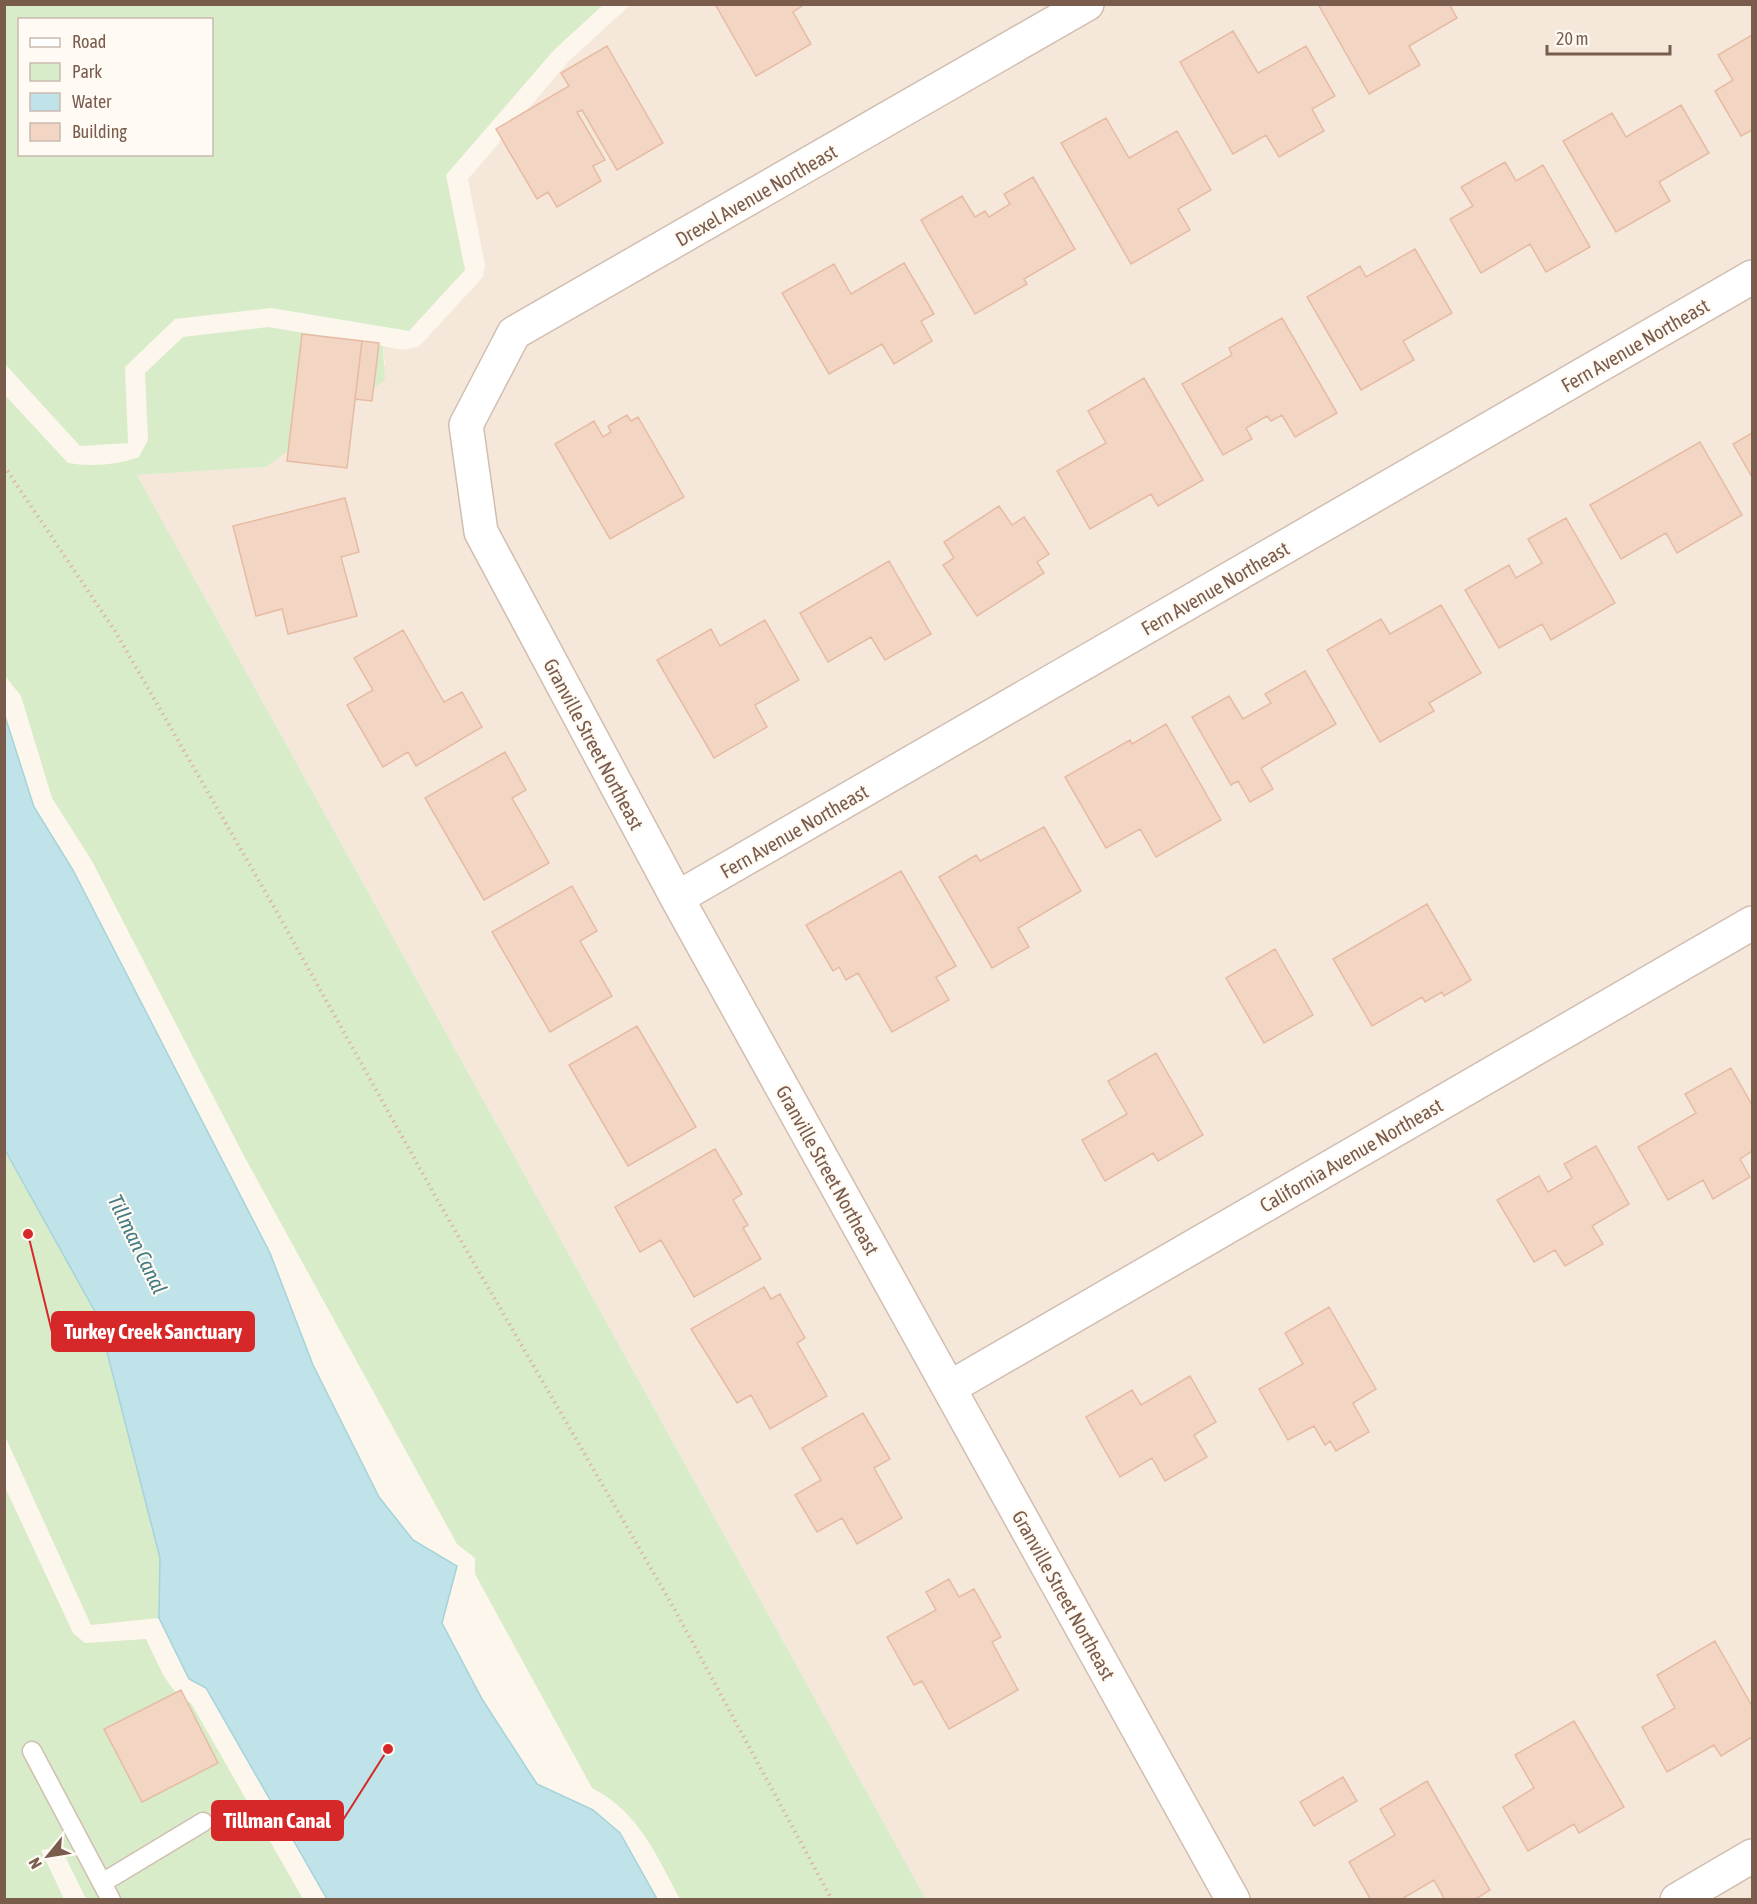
<svg xmlns="http://www.w3.org/2000/svg" width="1757" height="1904" viewBox="0 0 1757 1904" font-family="'Asap Condensed',sans-serif">
	<style>
		.residential { fill: #f5e8da }
		.green { fill: #d8ecc9; fill-rule: evenodd }
		.water { fill: #bfe3e8; stroke: #a5d3da; stroke-width: 1.5 }
		.building { fill: #f3d5c3; stroke: #e6bba3; stroke-width: 1.5 }
		.lines { fill: none; stroke-linecap: round; stroke-linejoin: round }
		.service-casing { stroke: #d1beb0; stroke-width: 21 }
		.minor-casing { stroke: #d1beb0; stroke-width: 36 }
		.path { stroke: #d9b8a5; stroke-width: 4; stroke-dasharray: 1.5 4.5; stroke-linecap: butt }
		.service { stroke: #fff; stroke-width: 18 }
		.minor { stroke: #fff; stroke-width: 33 }
		.labels { text-anchor: middle; dominant-baseline: central; stroke-width: 4.5; stroke-linejoin: round; paint-order: stroke }
		.street-label { font-size: 20px; fill: #7a5c4d; stroke: #fffaf3 }
		.water-label { font-size: 21px; font-style: italic; fill: #437c86; stroke: #fffaf3 }
		.leader { fill: none; stroke: #d62828; stroke-width: 2 }
		.callout-dot { fill: #d62828; stroke: #fffaf3; stroke-width: 2 }
		.callout { fill: #d62828; stroke: #d62828; stroke-width: 2 }
		.callout-label { font-size: 21px; text-anchor: middle; font-weight: bold; fill: #fff }
	</style>
	<rect width="100%" height="100%" fill="#fdf6ec"/>
	<path class="residential" d="M630,5H1752V1899H926L137,475L266,467L385,365L383,346L403,350L418,347L423,342L483,277L485,265L468,179L568,62Z"/>
	<path class="green" d="M5,4H603V5L554,50L446,175L465,270L409,331L271,308L175,319L125,367L128,443L80,446L5,364ZM20,20H212V154H20Z
		M268,327L383,346L385,380L266,467L137,475L926,1899H680C656,1855 639,1812 592,1788L475,1574V1558L457,1544L244,1156L92,861L52,798L21,696L5,676L4,394L68,463C90,467 119,465 139,457L148,440L145,373L183,337Z
		M4,1150L98,1317L160,1558L159,1618L91,1625L5,1436Z
		M4,1485L73,1633L85,1643L146,1639C158,1663 166,1690 191,1703L303,1899H86L64,1854L48,1849L41,1850L64,1899H5Z"/>
	<path class="water" d="M4,713L34,807L73,870L270,1253L313,1365L379,1497L413,1540L457,1566L442,1623L482,1699L537,1784L593,1810L620,1833L657,1899H327L206,1688L189,1679L159,1618L160,1558L98,1317L5,1150Z"/>
	<path class="building" d="M715,4H805L793,12L811,44L756,76Z
		M1318,4H1449L1457,18L1409,46L1420,65L1369,94Z
		M1233,31L1258,73L1306,46L1335,96L1312,109L1324,131L1279,157L1266,135L1233,154L1180,62Z
		M1752,35V130L1741,136L1715,91L1733,80L1718,55Z
		M607,46L663,143L617,170L582,110L577,112L605,160L593,166L601,181L557,207L548,192L537,199L496,129L569,86L561,73Z
		M1681,105L1709,153L1659,182L1670,201L1616,232L1563,141L1612,113L1626,137Z
		M1106,118L1129,158L1177,131L1211,190L1178,209L1190,230L1131,264L1061,143Z
		M1505,162L1516,181L1543,165L1590,247L1546,272L1530,244L1481,273L1450,219L1473,206L1461,187Z
		M1033,177L1075,249L1024,279L1027,284L975,314L921,220L962,196L975,217L985,211L989,217L1010,204L1004,194Z
		M1415,249L1452,313L1403,341L1414,360L1361,390L1307,297L1360,266L1366,277Z
		M904,263L934,314L921,321L932,341L894,364L882,344L829,374L782,293L834,264L851,294Z
		M1282,318L1337,413L1295,437L1282,415L1271,421L1267,416L1246,428L1252,439L1223,455L1182,384L1232,355L1229,348Z
		M302,334L362,341L347,468L287,461Z
		M362,341L379,343L372,401L355,399Z
		M1144,378L1203,480L1158,506L1151,494L1090,529L1057,471L1106,443L1088,411Z
		M627,415L631,421L638,417L684,497L610,539L555,444L594,421L603,437L611,432L608,426Z
		M1752,433V477L1733,444Z
		M1700,442L1742,515L1677,553L1666,533L1621,559L1590,505Z
		M345,498L359,552L341,557L357,616L288,634L282,609L256,616L233,526Z
		M999,506L1012,525L1024,517L1049,554L1037,562L1044,573L977,616L943,565L954,558L944,542Z
		M1566,518L1615,603L1551,640L1542,624L1499,648L1465,590L1509,565L1516,578L1542,563L1528,539Z
		M889,561L931,634L885,660L871,637L828,662L800,613Z
		M1441,605L1481,673L1429,703L1434,711L1380,742L1327,650L1381,619L1390,634Z
		M765,620L799,680L755,705L767,727L714,758L657,660L711,629L720,646Z
		M403,630L444,702L462,692L482,727L416,766L408,752L383,767L347,705L373,690L354,658Z
		M1305,671L1336,724L1261,768L1273,789L1250,802L1238,781L1231,785L1192,717L1229,696L1243,719L1271,703L1265,694Z
		M1166,724L1221,820L1156,857L1140,829L1106,848L1065,777L1130,740L1132,744Z
		M505,752L526,790L512,798L549,863L484,900L425,798Z
		M1044,827L1081,891L1018,928L1029,947L992,968L939,877L976,855L980,861Z
		M901,871L956,966L936,977L949,1000L892,1032L858,973L846,980L839,967L833,971L806,925Z
		M572,886L597,931L580,941L612,996L550,1032L492,932Z
		M1427,904L1471,980L1444,996L1442,992L1425,1002L1422,997L1372,1026L1333,959Z
		M1275,949L1313,1015L1264,1043L1226,978Z
		M637,1026L696,1127L628,1166L569,1065Z
		M1156,1053L1203,1135L1158,1161L1153,1153L1105,1181L1082,1140L1127,1114L1108,1081Z
		M1731,1068L1752,1105V1151L1740,1159L1750,1177L1713,1199L1703,1180L1668,1200L1638,1147L1696,1113L1685,1094Z
		M1596,1146L1629,1204L1592,1226L1603,1244L1565,1266L1555,1250L1534,1262L1497,1200L1539,1176L1548,1192L1572,1178L1564,1164Z
		M715,1149L742,1194L733,1200L748,1225L743,1228L761,1259L694,1297L661,1240L640,1252L615,1207Z
		M764,1287L771,1299L780,1294L805,1338L797,1343L827,1396L770,1429L751,1395L737,1403L691,1329Z
		M1329,1307L1376,1389L1353,1403L1369,1432L1336,1451L1330,1441L1325,1445L1314,1426L1288,1440L1259,1389L1303,1364L1285,1333Z
		M1190,1376L1216,1422L1194,1435L1207,1457L1165,1481L1152,1458L1120,1477L1086,1417L1132,1390L1141,1405Z
		M863,1413L890,1459L874,1468L902,1518L857,1544L842,1518L817,1532L795,1495L821,1480L802,1448Z
		M949,1579L959,1597L974,1589L1001,1637L992,1642L1018,1690L949,1729L922,1681L914,1685L887,1637L936,1610L926,1592Z
		M1715,1641L1752,1706V1737L1721,1756L1714,1745L1667,1772L1642,1727L1675,1708L1657,1675Z
		M181,1690L218,1763L142,1802L104,1729Z
		M1574,1721L1624,1807L1579,1833L1574,1824L1528,1851L1503,1807L1534,1788L1515,1755Z
		M1343,1777L1357,1801L1314,1826L1300,1802Z
		M1427,1781L1490,1890L1474,1900H1445L1434,1880L1400,1900H1371L1349,1862L1395,1835L1380,1809Z"/>
	<g class="lines">
		<g class="service-casing">
			<path id="service" d="M32,1751L111,1900
				M102,1883L203,1822"/>
		</g>
		<g class="minor-casing">
			<path id="minor" d="M1087,4L514,333L466,425L481,532L677,898L1233,1900
				M677,898L1752,277
				M949,1388L1752,923
				M1677,1900L1752,1856"/>
		</g>
		<path class="path" d="M4,466L115,631L274,907L438,1201L675,1610L832,1900"/>
		<use href="#service" class="service"/>
		<use href="#minor" class="minor"/>
	</g>
	<g class="labels">
		<g class="street-label">
			<text transform="translate(756 195) rotate(-30)">Drexel Avenue Northeast</text>
			<text transform="translate(1635 345) rotate(-30)">Fern Avenue Northeast</text>
			<text transform="translate(1215 588) rotate(-30)">Fern Avenue Northeast</text>
			<text transform="translate(594 744) rotate(62)">Granville Street Northeast</text>
			<text transform="translate(794 831) rotate(-30)">Fern Avenue Northeast</text>
			<text transform="translate(1351 1155) rotate(-30)">California Avenue Northeast</text>
			<text transform="translate(828 1170) rotate(61)">Granville Street Northeast</text>
			<text transform="translate(1064 1595) rotate(61)">Granville Street Northeast</text>
		</g>
		<g class="water-label">
			<text transform="translate(138 1244) rotate(64)">Tillman Canal</text>
		</g>
	</g>
	<path class="leader" d="M28 1234L52 1332M388 1749L343 1820"/>
	<g class="callout-dot">
		<circle cx="28" cy="1234" r="6"/>
		<circle cx="388" cy="1749" r="6"/>
	</g>
	<g class="callout">
		<rect x="52" y="1312" width="202" height="39" rx="6"/>
		<rect x="212" y="1801" width="131" height="39" rx="6"/>
	</g>
	<g class="callout-label">
		<text x="153" y="1339">Turkey Creek Sanctuary</text>
		<text x="277" y="1828">Tillman Canal</text>
	</g>
	<rect width="1757" height="1904" fill="none" stroke="#7a5c4d" stroke-width="12"/>
	<rect x="18" y="18" width="195" height="138" fill="#fffaf3" stroke="#cabbb1" stroke-width="1.5"/>
	<rect x="30" y="38" width="30" height="9" fill="#ffffff" stroke="#cabbb1" stroke-width="1.5"/>
	<text x="72" y="48" font-size="18" fill="#7a5c4d">Road</text>
	<rect x="30" y="63" width="30" height="18" fill="#d8ecc9" stroke="#cabbb1" stroke-width="1.5"/>
	<text x="72" y="78" font-size="18" fill="#7a5c4d">Park</text>
	<rect x="30" y="93" width="30" height="18" fill="#bfe3e8" stroke="#cabbb1" stroke-width="1.5"/>
	<text x="72" y="108" font-size="18" fill="#7a5c4d">Water</text>
	<rect x="30" y="123" width="30" height="18" fill="#f3d5c3" stroke="#cabbb1" stroke-width="1.5"/>
	<text x="72" y="138" font-size="18" fill="#7a5c4d">Building</text>
	<g transform="translate(48 1856) rotate(240)" stroke="#fffaf3" stroke-width="4.5" paint-order="stroke">
	<path d="M0-4.5L10 22L0 15L-10 22Z" fill="#7a5c4d"/>
	<text y="-9" font-size="16" font-weight="bold" text-anchor="middle" fill="#7a5c4d">N</text>
	</g>
	<path d="M1547 45v9h123v-9" fill="none" stroke="#7a5c4d" stroke-width="3"/>
	<text x="1556" y="45" font-size="18" fill="#7a5c4d" stroke="#fffaf3" stroke-width="4.5" paint-order="stroke">20 m</text>
</svg>
